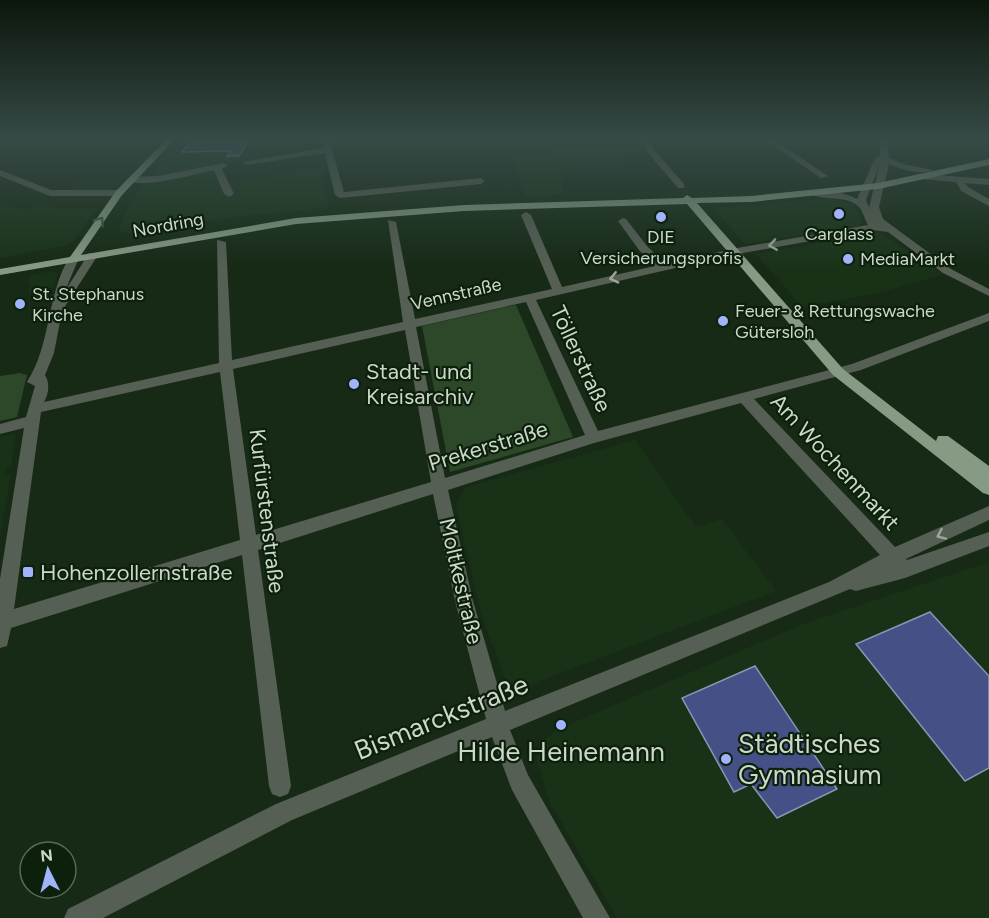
<svg xmlns="http://www.w3.org/2000/svg" width="989" height="918" viewBox="0 0 989 918" font-family="Figtree,sans-serif">
	<style>
		.built { fill: #193217 }
		.green { fill: #2c4829 }
		.building { fill: #455086; stroke: #8c95b4; stroke-width: 1.5 }
		.lines { fill: none; stroke-linecap: round; stroke-linejoin: round }
		.minor { fill: #565f54; fill-rule: evenodd }
		.major { fill: #869a84; fill-rule: evenodd }
		.oneway { stroke: #435741 }
		.oneway2 { stroke: #9da89b }
		.poi-dot { fill: #a1b3fd; stroke: #0d200b; stroke-width: 2 }
		.labels { text-anchor: middle; dominant-baseline: central; stroke-width: 4.5; stroke-linejoin: round; paint-order: stroke }
		.far-street-label { font-size: 18px; fill: #ccd8ca; stroke: #0d200b }
		.far-poi-label { font-size: 18px; fill: #ccd8ca; stroke: #0d200b; text-anchor: start }
		.street-label { font-size: 22px; fill: #ccd8ca; stroke: #0d200b }
		.poi-label { font-size: 22px; fill: #ccd8ca; stroke: #0d200b; text-anchor: start }
		.near-street-label { font-size: 27px; fill: #ccd8ca; stroke: #0d200b }
		.near-poi-label { font-size: 27px; fill: #ccd8ca; stroke: #0d200b; text-anchor: start }
	</style>
	<rect width="100%" height="100%" fill="#162a15"/>
	<path class="built" d="M107,140H161L149,151L93,152Z
		M178,140H250L236,162L158,176L151,175Z
		M543,140H638L648,157L621,155L628,166L558,170L564,183L561,184L564,194L525,196L510,153H547Z
		M328,166L321,174L330,207L242,216L128,233L120,232L119,228L129,205L143,184L221,169L227,183Z
		M80,180H123L116,188L108,191L70,190Z
		M832,198L853,204L863,222L858,226L745,244L715,210L721,207Z
		M0,205L28,210L33,205L63,209H96L73,242L67,245L0,258Z
		M879,232L944,274L883,292L802,307L756,254Z
		M51,271L58,274L53,288L28,292L31,283H27L30,275Z
		M16,433L11,467L6,468L5,475L11,474L0,536V437Z
		M635,440L696,527L722,519L776,591L516,690L507,683L481,614L456,504L466,487Z
		M989,562V918H617L550,803L537,761L539,745L556,730L803,624Z"/>
	<path class="green" d="M516,305L573,437L450,472L422,326Z
		M20,373L27,375L17,417L0,421V376Z"/>
	<path class="building" d="M192,140H247L244,143H247L239,156H227L231,151L182,152Z
		M930,612L989,676V768L965,781L856,644Z
		M755,666L837,789L777,818L751,784L734,792L682,698Z"/>
	<g class="lines">
		<path class="minor" d="M324,140H332V150L344,192L481,178L485,181L481,184L340,198L335,195L325,153L246,165L242,162L324,148Z
			M641,140H649L654,150L684,184V188H678L648,153Z
			M765,140H774L828,176L821,178Z
			M879,140H887L889,158L903,164L933,170C923,176 900,169 889,164L879,207L883,219L951,269L989,289V296L943,273L888,232L872,230L732,255L536,300L598,431L852,364L989,313V321L861,370L754,399L895,547L989,506V520L906,559L907,560L989,532V546L905,578L856,591L850,589L510,730L528,775L610,918H583L512,790L492,737L292,820L103,918H64L68,909L276,804L486,719L455,601L433,494L258,550L291,786L288,794L280,797L272,794L269,786L242,555L11,628L7,646L0,648V579L24,428L0,434V424L26,417L35,386L27,382C52,343 46,295 70,256L79,258L65,291L89,253L98,255L62,311L54,353L45,375C50,383 49,394 44,402L219,363L217,240L226,242L232,360L403,322L388,220L396,222L415,319L552,289L521,215L526,212L531,215L562,287L655,266L639,250L618,221L623,218L626,219L647,246L665,264L732,249L868,225C865,220 863,211 859,207C846,194 823,202 809,193C820,186 845,193 857,199L875,158L880,156ZM880,164L869,207L871,212L866,200ZM526,302L585,435L445,478L416,327ZM405,330L431,482L256,535L233,369ZM220,372L240,540L14,609L41,412ZM741,403L880,555L829,582L505,711L473,601L448,490L594,443Z
			M224,163L228,166L222,169L234,194L229,197L224,194L214,170C195,174 141,190 126,180L130,177L158,176Z
			M0,170L51,190H119L124,193L119,196H50L0,176Z
			M925,174L989,179V185L965,183L968,187L989,199V206L961,191L956,182L922,179V175Z"/>
		<path class="major" d="M166,140H174L122,195L81,255L296,218L464,205L683,198L687,195L692,198L751,196L878,183L989,159V165L878,189L751,202L697,203L843,369L936,441L938,436H948L989,466V495L983,493L833,375L687,204L464,211L296,224L0,275V269L70,257L116,191Z"/>
	</g>
	<defs><path id="oneway-chevron" d="M-2-3.5L2.5 0L-2 3.5" fill="none" stroke-width="1.6" stroke-linecap="round" stroke-linejoin="round" transform="scale(1.5)"/></defs>
	<use class="oneway" href="#oneway-chevron" transform="translate(100 221) rotate(-55)"/>
	<g class="oneway2">
		<use href="#oneway-chevron" transform="translate(773 245) rotate(171)"/>
		<use href="#oneway-chevron" transform="translate(614 278) rotate(167)"/>
		<use href="#oneway-chevron" transform="translate(941 535) rotate(156)"/>
	</g>
	<linearGradient id="sky" x2="0" y2="1"><stop stop-color="#0c170c"/><stop offset="0.52" stop-color="#364a46"/><stop offset="1" stop-color="#364a46" stop-opacity="0"/></linearGradient>
	<rect width="989" height="268" fill="url(#sky)"/>
	<g class="poi-dot">
		<circle cx="839" cy="214" r="6"/>
		<circle cx="661" cy="217" r="6"/>
		<circle cx="848" cy="259" r="6"/>
		<circle cx="20" cy="304" r="6"/>
		<circle cx="723" cy="321" r="6"/>
		<circle cx="354" cy="384" r="6"/>
		<rect x="22" y="566" width="12" height="12" rx="3"/>
		<circle cx="561" cy="725" r="6"/>
		<circle cx="726" cy="759" r="6"/>
	</g>
	<g class="labels">
		<g class="far-street-label">
			<text transform="translate(168 225) rotate(-10)">Nordring</text>
			<text transform="translate(456 294) rotate(-13)">Vennstraße</text>
		</g>
		<g class="far-poi-label">
			<text x="839" y="234" text-anchor="middle">Carglass</text>
			<text x="661" y="237" text-anchor="middle">DIE<tspan x="661" dy="21">Versicherungsprofis</tspan></text>
			<text x="860" y="259">MediaMarkt</text>
			<text x="32" y="294">St. Stephanus<tspan x="32" dy="21">Kirche</tspan></text>
			<text x="735" y="311">Feuer- &amp; Rettungswache<tspan x="735" dy="21">Gütersloh</tspan></text>
		</g>
		<g class="street-label">
			<text transform="translate(581 359) rotate(65)">Töllerstraße</text>
			<text transform="translate(488 446) rotate(-17)">Prekerstraße</text>
			<text transform="translate(835 462) rotate(47)">Am Wochenmarkt</text>
			<text transform="translate(267 511) rotate(83)">Kurfürstenstraße</text>
			<text transform="translate(461 581) rotate(77)">Moltkestraße</text>
		</g>
		<g class="poi-label">
			<text x="366" y="371">Stadt- und<tspan x="366" dy="25">Kreisarchiv</tspan></text>
			<text x="40" y="572">Hohenzollernstraße</text>
		</g>
		<g class="near-street-label">
			<text transform="translate(441 717) rotate(-22)">Bismarckstraße</text>
		</g>
		<g class="near-poi-label">
			<text x="738" y="743">Städtisches<tspan x="738" dy="31">Gymnasium</tspan></text>
			<text x="561" y="751" text-anchor="middle">Hilde Heinemann</text>
		</g>
	</g>
	<g transform="translate(48 870) rotate(354)"><circle r="28" fill="#0d200b" stroke="#596a57" stroke-width="1.5"/>
	<path d="M0-4.5L10 22L0 15L-10 22Z" fill="#a1b3fd"/>
	<text y="-9" font-size="16" font-weight="bold" text-anchor="middle" fill="#ccd8ca">N</text>
	</g>
</svg>
